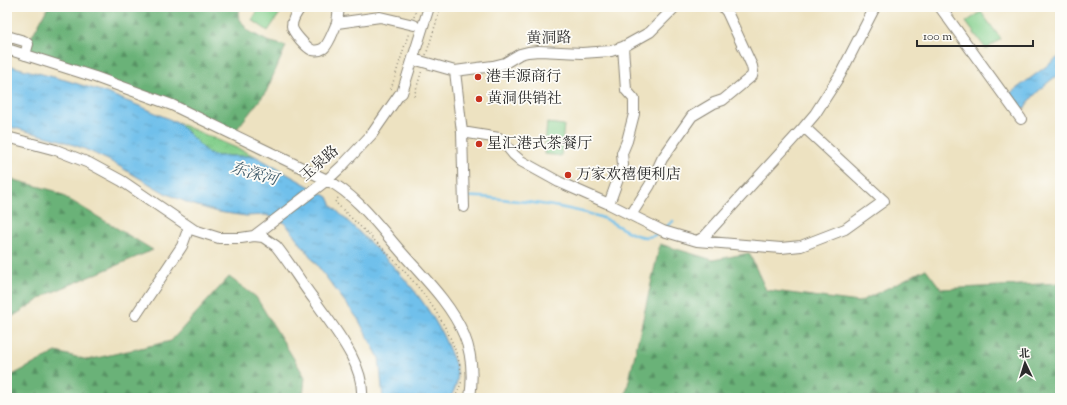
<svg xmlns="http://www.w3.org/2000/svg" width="1067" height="405" viewBox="0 0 1067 405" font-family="'Sorts Mill Goudy','Noto Serif SC',serif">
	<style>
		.forest { fill: url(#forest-firs); stroke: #4a6e52 }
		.park { fill: url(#park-crowns); stroke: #577d5c }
		.pitch { fill: #83cf8c; stroke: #577d5c }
		.water { fill: url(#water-ripples); stroke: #4e768b }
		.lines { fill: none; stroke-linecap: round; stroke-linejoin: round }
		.stream { stroke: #70c0eb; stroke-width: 2.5 }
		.minor-casing { stroke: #8c8676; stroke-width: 12 }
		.path { stroke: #8c8676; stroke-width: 1.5; stroke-dasharray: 1 3; stroke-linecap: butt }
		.minor { stroke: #fff; stroke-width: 10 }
		.poi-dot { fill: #c8321e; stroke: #fdfcf7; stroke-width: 1.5 }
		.labels { text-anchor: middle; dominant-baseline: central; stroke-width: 3.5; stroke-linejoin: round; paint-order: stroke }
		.street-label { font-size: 15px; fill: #2b2b2b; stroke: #fdfcf7 }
		.poi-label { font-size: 15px; fill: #2b2b2b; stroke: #fdfcf7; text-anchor: start }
		.water-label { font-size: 16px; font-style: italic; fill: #435f6e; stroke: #fdfcf7 }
	</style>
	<defs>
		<pattern id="forest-firs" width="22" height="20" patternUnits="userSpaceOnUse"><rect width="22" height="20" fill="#6ab278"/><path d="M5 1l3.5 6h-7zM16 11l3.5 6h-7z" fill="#579163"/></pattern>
		<pattern id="park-crowns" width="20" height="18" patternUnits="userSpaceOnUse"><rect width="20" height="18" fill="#83cf8c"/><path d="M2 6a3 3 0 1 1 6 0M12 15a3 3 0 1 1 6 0" fill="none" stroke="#71b279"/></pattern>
		<pattern id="water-ripples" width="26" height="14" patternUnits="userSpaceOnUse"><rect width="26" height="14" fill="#70c0eb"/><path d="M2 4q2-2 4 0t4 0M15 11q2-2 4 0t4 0" fill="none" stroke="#5c9cbf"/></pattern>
	</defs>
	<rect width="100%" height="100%" fill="#fdfcf7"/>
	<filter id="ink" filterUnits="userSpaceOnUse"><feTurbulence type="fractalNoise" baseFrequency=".025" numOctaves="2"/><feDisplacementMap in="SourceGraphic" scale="8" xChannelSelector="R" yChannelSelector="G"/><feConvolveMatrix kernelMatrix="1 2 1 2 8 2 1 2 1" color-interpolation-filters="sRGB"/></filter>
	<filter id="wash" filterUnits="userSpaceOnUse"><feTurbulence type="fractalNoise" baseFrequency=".012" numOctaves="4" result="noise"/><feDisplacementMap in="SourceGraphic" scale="16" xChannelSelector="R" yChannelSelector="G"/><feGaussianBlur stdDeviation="0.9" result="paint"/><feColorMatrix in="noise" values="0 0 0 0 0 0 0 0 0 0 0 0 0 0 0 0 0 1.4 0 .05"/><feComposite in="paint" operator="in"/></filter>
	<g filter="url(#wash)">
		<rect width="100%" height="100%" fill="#ede2c1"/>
		<path class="forest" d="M48,7H240L238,16L247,30L267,41L286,46L266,92L236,130L125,86L23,52Z
			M7,178L55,191L153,250L48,294L7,320Z
			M660,244L713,260L749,253L766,290L859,302L926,269L941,289L1060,283V398H625Z
			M229,277L256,297L305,377L303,398H7V378L56,352L88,360L171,341Z"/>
		<path class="park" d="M178,123L255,156H217L208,153Z"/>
		<path class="pitch" d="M260,7H284L268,31L252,20Z
			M981,12L1001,39L986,49L966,22Z
			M547,123L564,125L561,156L544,154Z"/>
		<path class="water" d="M1060,56V73C1046,84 1034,93 1025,108L1019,109L1008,95Z
			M7,65L65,80L104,92L142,107L178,123L208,153L217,156H255L328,197L332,206C376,249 425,290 449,349C453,358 459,371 457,381C456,387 453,393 450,398H383L379,358L358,319L285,223L266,215L246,216L218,212L191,204L165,193L110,161L85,149L60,140L7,126Z"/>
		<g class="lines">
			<path class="stream" d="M466,197C480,196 494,198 509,200C538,203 572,208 600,217C618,223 640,246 659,233
				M664,229L673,221"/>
		</g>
	</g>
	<g filter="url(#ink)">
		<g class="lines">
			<g class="minor-casing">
				<path id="minor" d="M301,7C297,12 292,20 292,26C292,32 307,48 312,50C316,51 321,50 324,48C330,42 333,31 337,23L380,17L414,25
					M940,7L1021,119
					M337,23L339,7
					M7,36L24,41L28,44L25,55
					M7,49L95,77L172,105L327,180C358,196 380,228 403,254C425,279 451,304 464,335C472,354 473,377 470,398
					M413,59L455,71L493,66L505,63L520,54L528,52L539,51L582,53L611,51L623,47L650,32L675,7
					M455,71L462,132L464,207
					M462,132L499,138L505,144L514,155L521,161L559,182L609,204L663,231L697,241L781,248L801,246L845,229L884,201L804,127
					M7,137L56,150L89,163L122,181L194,230L219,238H241L254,236L327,180L342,166L372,134L399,95L402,93L429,7
					M609,204L623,165L622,153L627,141L634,114V99L626,90L623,47
					M631,215L650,185L662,159L692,116L714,103L723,100L752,76L753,72L752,66L727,12L723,7
					M254,236L263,237L276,246C289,262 300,281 313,298C331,325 365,363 362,398
					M697,241L704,237L804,127L815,114L840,75L875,7
					M136,315L182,246L189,227"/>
			</g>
			<path class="path" d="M414,17L417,7
				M426,55L441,7
				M391,89L409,32
				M414,96L422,70
				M338,198L335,202C384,251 450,304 462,376
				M455,398L462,381"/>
			<use href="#minor" class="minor"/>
		</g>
	</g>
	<g class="poi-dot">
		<circle cx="478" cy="77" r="4"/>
		<circle cx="479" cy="99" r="4"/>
		<circle cx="479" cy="144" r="4"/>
		<circle cx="568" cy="175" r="4"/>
	</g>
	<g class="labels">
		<g class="street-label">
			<text transform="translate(549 39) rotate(-1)">黄洞路</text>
			<text transform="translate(320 164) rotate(-41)">玉泉路</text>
		</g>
		<g class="poi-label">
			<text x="486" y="77">港丰源商行</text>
			<text x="487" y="99">黄洞供销社</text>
			<text x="487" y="144">星汇港式茶餐厅</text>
			<text x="576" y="175">万家欢禧便利店</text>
		</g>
		<g class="water-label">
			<text transform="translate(254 175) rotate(16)">东深河</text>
		</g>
	</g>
	<rect width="1067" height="405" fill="none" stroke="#fdfcf7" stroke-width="24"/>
	<g transform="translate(1025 363) rotate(356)" stroke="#fdfcf7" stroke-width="3" paint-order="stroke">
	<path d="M0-3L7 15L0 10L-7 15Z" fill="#2b2b2b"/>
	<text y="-6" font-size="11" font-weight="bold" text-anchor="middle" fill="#2b2b2b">北</text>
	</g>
	<path d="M917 40v6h116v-6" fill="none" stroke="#2b2b2b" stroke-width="2"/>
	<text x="923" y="40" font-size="12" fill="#2b2b2b" stroke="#fdfcf7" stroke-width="3" paint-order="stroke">100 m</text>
</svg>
